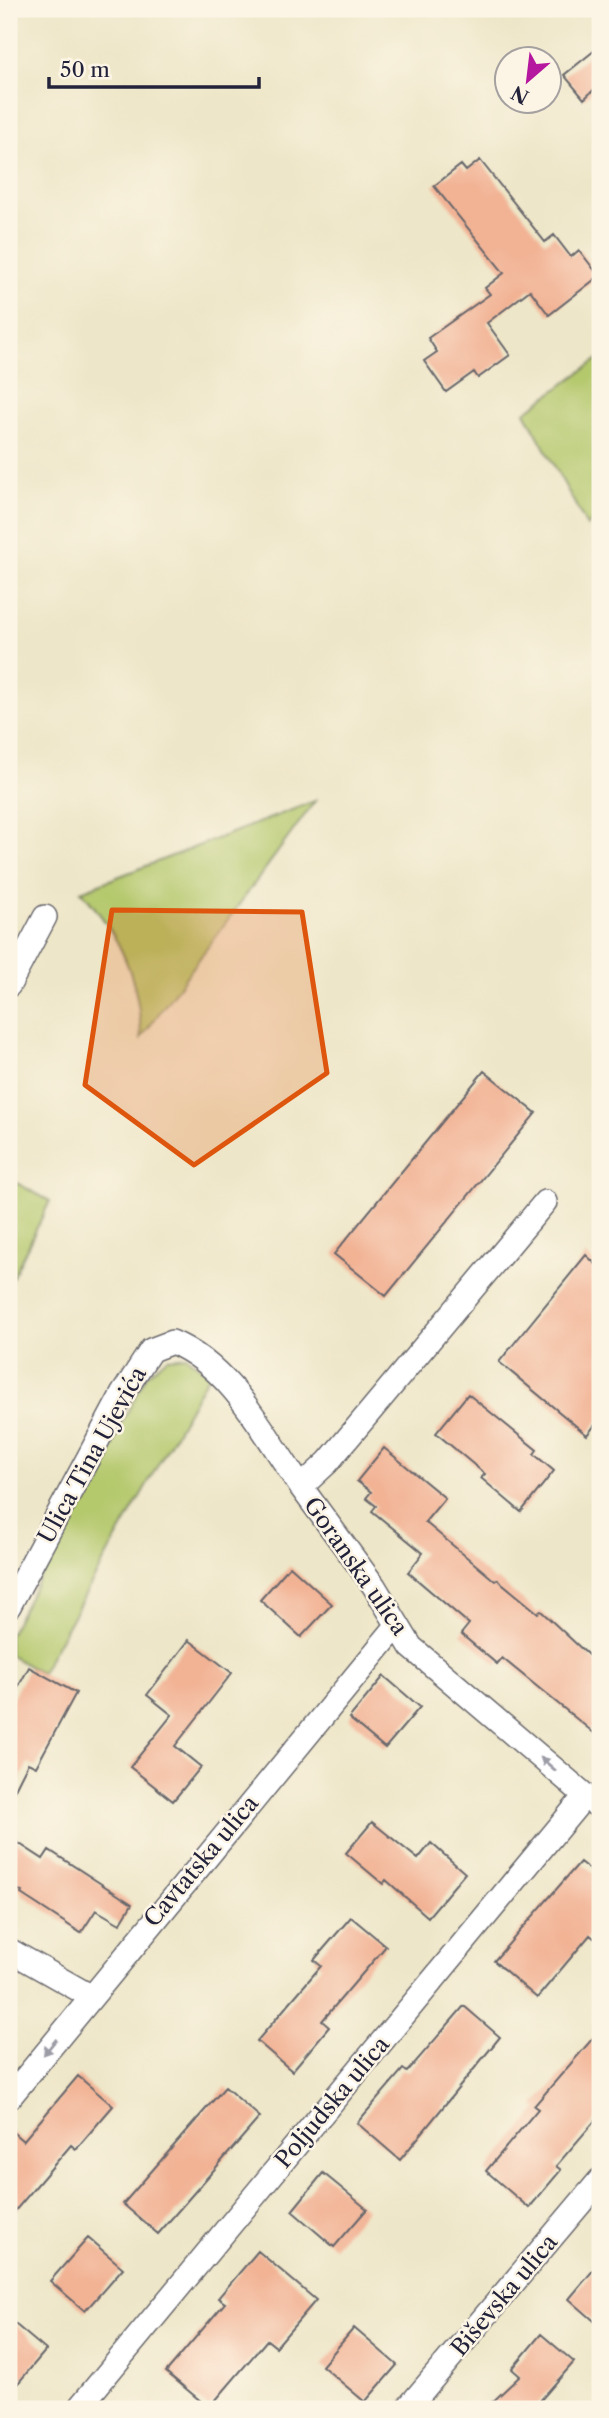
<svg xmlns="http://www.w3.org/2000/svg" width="609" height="2418" viewBox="0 0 609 2418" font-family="'Libre Caslon Text',serif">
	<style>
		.green { fill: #b4c86c; stroke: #6b7554; stroke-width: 2 }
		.building { fill: #f2b395 }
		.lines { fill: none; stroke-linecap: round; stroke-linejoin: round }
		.minor-casing { stroke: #69676c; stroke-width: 26 }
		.minor { stroke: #fff; stroke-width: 23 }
		.oneway { fill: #9c9ca7 }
		.marked { fill: #de560e; fill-opacity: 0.2; stroke: #de560e; stroke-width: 5; stroke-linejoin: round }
		.labels { text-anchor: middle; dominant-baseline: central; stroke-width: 5; stroke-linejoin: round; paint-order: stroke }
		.street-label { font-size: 23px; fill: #22223b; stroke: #fcf5e5 }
	</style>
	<rect width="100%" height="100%" fill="#fcf5e5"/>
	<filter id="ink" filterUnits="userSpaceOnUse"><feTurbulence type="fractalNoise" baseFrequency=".0143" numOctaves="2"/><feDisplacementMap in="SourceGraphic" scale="14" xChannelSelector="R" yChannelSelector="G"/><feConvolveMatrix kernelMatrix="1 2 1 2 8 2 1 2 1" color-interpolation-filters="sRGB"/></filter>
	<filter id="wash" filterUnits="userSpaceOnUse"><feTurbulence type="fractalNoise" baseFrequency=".00686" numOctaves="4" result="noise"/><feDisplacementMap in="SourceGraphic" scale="28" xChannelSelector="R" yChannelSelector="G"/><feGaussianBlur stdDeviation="1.57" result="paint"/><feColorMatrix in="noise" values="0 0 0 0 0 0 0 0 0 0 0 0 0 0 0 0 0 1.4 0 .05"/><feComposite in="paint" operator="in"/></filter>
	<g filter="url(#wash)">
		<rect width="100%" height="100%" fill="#eee6c8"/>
		<path class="green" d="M600,358V516L587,526L525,412Z
			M315,801L141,1038C140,980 120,935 81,891Z
			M9,1179L50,1201L9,1285Z
			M186,1356L209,1374L41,1673L9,1655V1635L147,1375L167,1358Z"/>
		<g id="blocks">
			<path class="building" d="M600,46V84L584,99L564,75Z
				M480,160L545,242L554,235L571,257L579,250L599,276L549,315L530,290L487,323L510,355L478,378L474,372L446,392L424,361L437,352L428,338L490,294L485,288L504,273L434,186L461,165L466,171Z
				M484,1071L536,1113L386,1296L334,1254Z
				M586,1255L600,1268V1419L587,1435L499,1362Z
				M468,1394L537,1450L534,1454L554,1471L521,1512L481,1478L485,1474L436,1433Z
				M384,1448L445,1498L425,1522L495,1581L497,1579L538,1613L541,1611L600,1666V1738L502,1658L497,1664L461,1634L469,1624L408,1572L423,1553L372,1511L376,1506L366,1498L371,1492L357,1481Z
				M290,1566L332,1604L301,1637L260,1600Z
				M189,1640L232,1673L175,1746L201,1767L173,1801L130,1767L172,1715L147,1695Z
				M29,1667L76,1693L36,1767L28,1763L9,1801V1704Z
				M384,1676L420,1707L385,1748L349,1718Z
				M372,1822L418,1859L431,1843L465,1873L428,1917L386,1880L383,1884L346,1853Z
				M9,1837L43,1859L49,1850L132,1904L120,1924L96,1910L81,1933L21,1894L22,1892L9,1884Z
				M580,1862L600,1878V1943L590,1935L537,1998L494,1961Z
				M351,1917L386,1946L322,2021L329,2027L292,2071L257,2041L321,1966L314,1960Z
				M464,2006L500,2037L400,2160L357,2123L403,2069L407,2072Z
				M600,2030V2115L556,2166L561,2170L529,2208L486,2171L538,2109L534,2106Z
				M78,2076L113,2106L76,2149L71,2145L9,2218V2129L23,2141Z
				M225,2087L260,2117L158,2234L123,2204Z
				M323,2173L367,2209L334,2247L292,2211Z
				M88,2238L123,2268L85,2311L50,2281Z
				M258,2251L316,2300L276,2347L267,2340L209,2408L166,2372L225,2303L218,2298Z
				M600,2262V2326L569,2299Z
				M9,2319L46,2350L9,2394Z
				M354,2328L397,2365L365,2402L322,2366Z
				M541,2334L574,2362L533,2409H485L520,2376L512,2369Z"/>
		</g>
	</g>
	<g filter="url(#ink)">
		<use href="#blocks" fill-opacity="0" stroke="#69676c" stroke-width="2"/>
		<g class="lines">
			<g class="minor-casing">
				<path id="minor" d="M9,985L45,917
					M545,1202L328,1462L301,1487L374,1586L411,1647L600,1808
					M9,1606L123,1393L151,1350L172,1342C232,1367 265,1436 301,1487
					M9,1950L90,1996
					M9,2098L396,1627
					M78,2409L585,1796
					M407,2409L600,2180"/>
			</g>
			<use href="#minor" class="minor"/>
		</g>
		<defs><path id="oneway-solid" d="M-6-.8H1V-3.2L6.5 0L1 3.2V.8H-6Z" transform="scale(1.75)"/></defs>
		<g class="oneway">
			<use href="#oneway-solid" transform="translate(548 1764) rotate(-139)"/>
			<use href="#oneway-solid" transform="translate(50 2047) rotate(129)"/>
		</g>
	</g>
	<path class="marked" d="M112,910L302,912L327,1073L194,1165L85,1085Z"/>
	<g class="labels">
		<g class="street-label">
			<text transform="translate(92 1455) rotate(-61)">Ulica Tina Ujevića</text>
			<text transform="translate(356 1566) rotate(55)">Goranska ulica</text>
			<text transform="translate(201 1861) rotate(-50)">Cavtatska ulica</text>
			<text transform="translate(332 2102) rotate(-50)">Poljudska ulica</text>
			<text transform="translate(504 2295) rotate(-50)">Biševska ulica</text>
		</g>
	</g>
	<rect width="609" height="2418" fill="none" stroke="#fcf5e5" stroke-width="35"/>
	<g transform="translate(528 80) rotate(208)"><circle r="33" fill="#fcf5e5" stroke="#a5a1a1" stroke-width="2"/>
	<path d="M0-5L12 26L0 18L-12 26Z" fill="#b5179e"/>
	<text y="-10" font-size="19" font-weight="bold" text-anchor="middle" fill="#22223b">N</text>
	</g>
	<path d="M49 77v10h210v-10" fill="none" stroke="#22223b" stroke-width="3.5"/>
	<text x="60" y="77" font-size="21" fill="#22223b" stroke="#fcf5e5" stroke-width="5" paint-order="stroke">50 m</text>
</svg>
